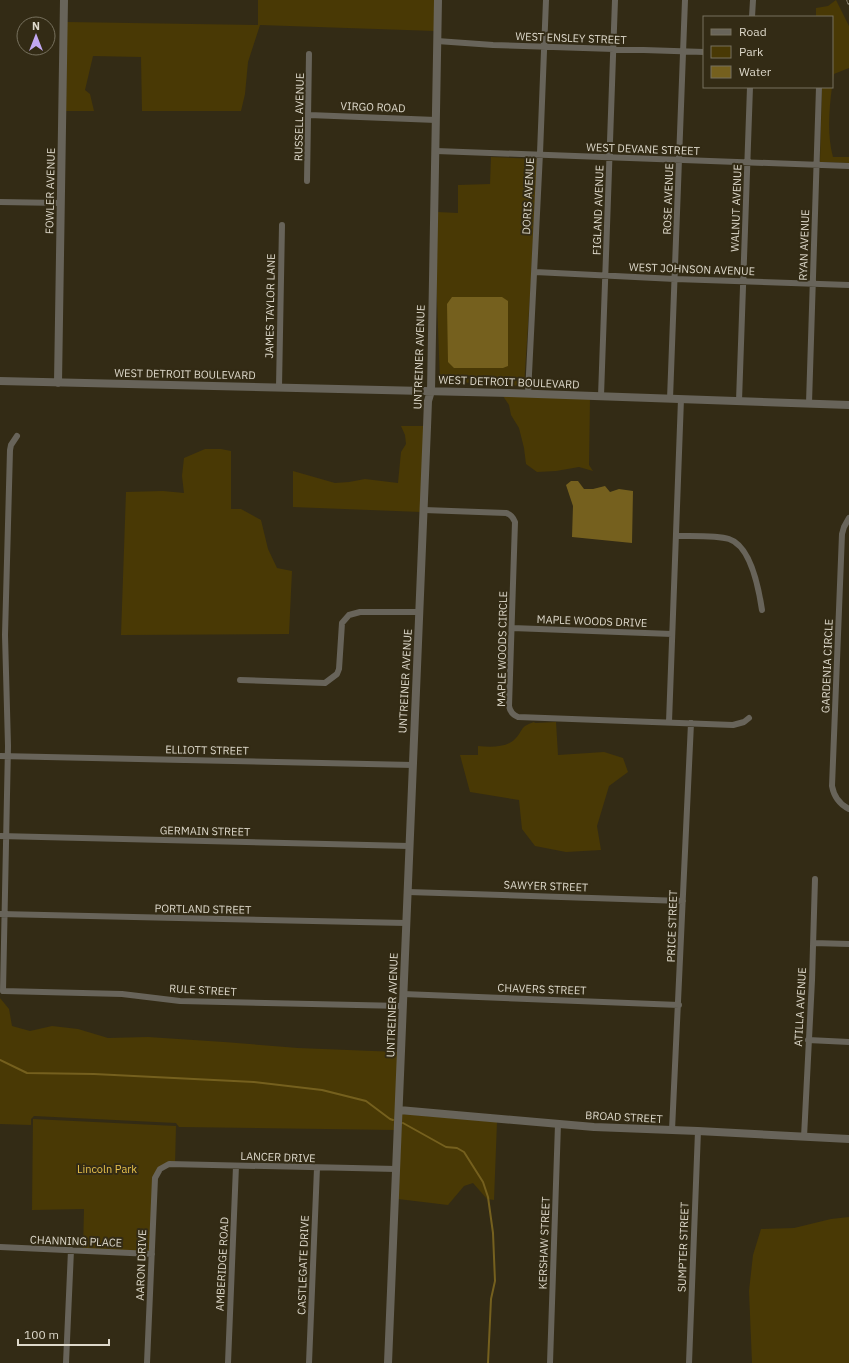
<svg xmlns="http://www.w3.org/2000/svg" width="849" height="1363" viewBox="0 0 849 1363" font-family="'IBM Plex Sans',sans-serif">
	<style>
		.green { fill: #493905 }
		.water { fill: #75601e }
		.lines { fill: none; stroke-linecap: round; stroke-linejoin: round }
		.stream { stroke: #75601e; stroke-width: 2 }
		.minor { stroke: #68645a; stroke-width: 6 }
		.tertiary { stroke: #68645a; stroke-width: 8 }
		.rail-casing { stroke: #928b7a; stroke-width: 3.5 }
		.rail { stroke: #332b15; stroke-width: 2; stroke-dasharray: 6; stroke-linecap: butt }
		.labels { text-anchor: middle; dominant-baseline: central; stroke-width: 4; stroke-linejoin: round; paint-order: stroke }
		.street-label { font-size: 11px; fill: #ded9cb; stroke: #332b15 }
		.park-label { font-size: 11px; fill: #e8c14d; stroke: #332b15 }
	</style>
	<rect width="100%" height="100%" fill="#332b15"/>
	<path class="green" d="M258,0H435V31L260,25L248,62L245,94L241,111H142L141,57L93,56L85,90L90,94L94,111H66L67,22L258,25Z
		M836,0L849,26V68L834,74L832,86V17H816V8L828,6Z
		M822,87H832C829,110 827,135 833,157H849V163L820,162Z
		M491,157L537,159L531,280L524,386L440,381L436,274L437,212L458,213V185L490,184Z
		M503,396L590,399L589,465L593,471L579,467L556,471L537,472L526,464L524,448L519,428L511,415L509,405Z
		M401,426H424L421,512L293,507V471L335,483L349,482L365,479L398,483L401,452L406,444L405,435Z
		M205,449H221L231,451V509H241L261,520L268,549L277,568L292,571L289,634L121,635L126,492L163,491L184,493L182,476L184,458Z
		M534,722L535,723L556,722L558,755L604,752L623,758L628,772L609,786L597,826L601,850L566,852L535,846L522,829L519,800L470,792L460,755H478V746C490,747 506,748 515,739C524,730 519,727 534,722Z
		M0,998L9,1009L12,1026L30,1031L52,1026L78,1029L108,1038L148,1037L224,1042L298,1048L398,1052L395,1130L179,1127L176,1123L34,1116L31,1119V1125L0,1124Z
		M402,1114L497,1122L494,1200L487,1199L473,1183L464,1186L448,1205L398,1199Z
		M33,1119L176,1126L175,1165L157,1172L152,1254L83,1251L84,1209L32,1210Z
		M849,1217V1363H752L749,1291L753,1255L761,1229L794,1228L831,1219Z"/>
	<path class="water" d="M452,297H502L508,301V366L503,368H454L448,362L447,304Z
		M571,481H578L584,489H593L605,486L610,492L619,489L633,491L632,543L572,537L573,506L566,485Z"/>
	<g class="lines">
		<path class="stream" d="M0,1060L27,1073L94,1074L254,1082L322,1090L366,1101L390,1119L393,1120
			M403,1123L446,1147L457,1148L464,1152L483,1182L488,1197L493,1233L495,1281L491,1299L488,1363"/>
		<path class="minor" d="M752,17L753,0
			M437,41L493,45L704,52
			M309,115L436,120
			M436,151L849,166
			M307,181L309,54
			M0,202L61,203
			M535,272L675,279L849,285
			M279,387L282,225
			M528,394L540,153L546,0
			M601,396L615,0
			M670,399L685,0
			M739,401L750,87
			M809,403L819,87
			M17,436L11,445L10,450L5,635L8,746L3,991L122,994L180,1001L403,1006
			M424,510L506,513C511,514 513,517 515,522L509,706C510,712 513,715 518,717L733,725L744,722L749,718
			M849,518L844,527L842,534L832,786C834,797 839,804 849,809
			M676,536C690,536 717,535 729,539C751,546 759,590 762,610
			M512,628L672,634
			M240,680L325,683L337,674L339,669L342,623L349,615L360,612H419
			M669,722L681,399
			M0,756L413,765
			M0,836L409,846
			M408,892L683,901
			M0,914L406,923
			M813,943L849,944
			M403,994L679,1005
			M808,1040L849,1042
			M672,1130L691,723
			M804,1137L812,980L815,879
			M0,1247L152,1254
			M66,1363L71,1250
			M147,1363L155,1178L160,1169L169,1164L396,1169
			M228,1363L236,1166
			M309,1363L317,1168
			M550,1363L558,1124
			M689,1363L698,1131"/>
		<path class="tertiary" d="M0,381L509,393L849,405
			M58,383L64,0
			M399,1110L594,1127L698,1131L849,1139
			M388,1363L427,427L428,401L431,391L438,0"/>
		<g class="rail-casing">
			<path id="rail" d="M848,0L849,3"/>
		</g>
		<use href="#rail" class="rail"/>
	</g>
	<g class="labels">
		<g class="street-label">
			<text transform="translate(571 38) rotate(2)">WEST ENSLEY STREET</text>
			<text transform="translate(373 107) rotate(2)">VIRGO ROAD</text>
			<text transform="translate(299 117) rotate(-89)">RUSSELL AVENUE</text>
			<text transform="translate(643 149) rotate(2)">WEST DEVANE STREET</text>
			<text transform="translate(50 191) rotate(-89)">FOWLER AVENUE</text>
			<text transform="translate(528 196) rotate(-87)">DORIS AVENUE</text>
			<text transform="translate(668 199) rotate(-88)">ROSE AVENUE</text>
			<text transform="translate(736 208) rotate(-88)">WALNUT AVENUE</text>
			<text transform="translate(598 210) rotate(-88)">FIGLAND AVENUE</text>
			<text transform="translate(804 245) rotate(-88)">RYAN AVENUE</text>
			<text transform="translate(692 269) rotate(2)">WEST JOHNSON AVENUE</text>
			<text transform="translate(270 306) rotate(-89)">JAMES TAYLOR LANE</text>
			<text transform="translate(419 357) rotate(-88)">UNTREINER AVENUE</text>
			<text transform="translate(185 374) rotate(1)">WEST DETROIT BOULEVARD</text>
			<text transform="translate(509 382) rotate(2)">WEST DETROIT BOULEVARD</text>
			<text transform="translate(592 621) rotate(2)">MAPLE WOODS DRIVE</text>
			<text transform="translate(502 649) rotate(-89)">MAPLE WOODS CIRCLE</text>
			<text transform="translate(827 666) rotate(-88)">GARDENIA CIRCLE</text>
			<text transform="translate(405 681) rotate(-87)">UNTREINER AVENUE</text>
			<text transform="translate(207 750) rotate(1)">ELLIOTT STREET</text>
			<text transform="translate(205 831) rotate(1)">GERMAIN STREET</text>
			<text transform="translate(546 886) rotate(2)">SAWYER STREET</text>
			<text transform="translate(203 909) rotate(1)">PORTLAND STREET</text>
			<text transform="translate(672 926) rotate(-88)">PRICE STREET</text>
			<text transform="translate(542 989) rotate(2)">CHAVERS STREET</text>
			<text transform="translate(203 990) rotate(3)">RULE STREET</text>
			<text transform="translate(392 1005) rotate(-88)">UNTREINER AVENUE</text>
			<text transform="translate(800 1007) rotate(-87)">ATILLA AVENUE</text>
			<text transform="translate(624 1117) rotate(3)">BROAD STREET</text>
			<text transform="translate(278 1157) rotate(2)">LANCER DRIVE</text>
			<text transform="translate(76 1241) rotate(2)">CHANNING PLACE</text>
			<text transform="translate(544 1243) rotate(-88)">KERSHAW STREET</text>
			<text transform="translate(683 1247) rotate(-88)">SUMPTER STREET</text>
			<text transform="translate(222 1264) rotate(-87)">AMBERIDGE ROAD</text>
			<text transform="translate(141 1265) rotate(-88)">AARON DRIVE</text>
			<text transform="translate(303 1265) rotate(-88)">CASTLEGATE DRIVE</text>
		</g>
		<g class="park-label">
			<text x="107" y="1169">Lincoln Park</text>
		</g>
	</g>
	<rect x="703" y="16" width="130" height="72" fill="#332b15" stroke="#77715e"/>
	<rect x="711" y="29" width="20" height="6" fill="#68645a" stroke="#77715e"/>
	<text x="739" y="36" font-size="12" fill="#ded9cb">Road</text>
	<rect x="711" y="46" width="20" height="12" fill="#493905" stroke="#77715e"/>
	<text x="739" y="56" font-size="12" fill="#ded9cb">Park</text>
	<rect x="711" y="66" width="20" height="12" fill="#75601e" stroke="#77715e"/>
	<text x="739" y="76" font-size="12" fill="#ded9cb">Water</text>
	<g transform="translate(36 36)"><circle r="19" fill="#332b15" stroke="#77715e"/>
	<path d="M0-3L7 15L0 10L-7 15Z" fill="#c2a8f2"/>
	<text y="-6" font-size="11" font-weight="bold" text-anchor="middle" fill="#ded9cb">N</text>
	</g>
	<path d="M18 1339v6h91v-6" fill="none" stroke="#ded9cb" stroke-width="2"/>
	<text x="24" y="1339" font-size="12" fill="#ded9cb" stroke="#332b15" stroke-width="3" paint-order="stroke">100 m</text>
</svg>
